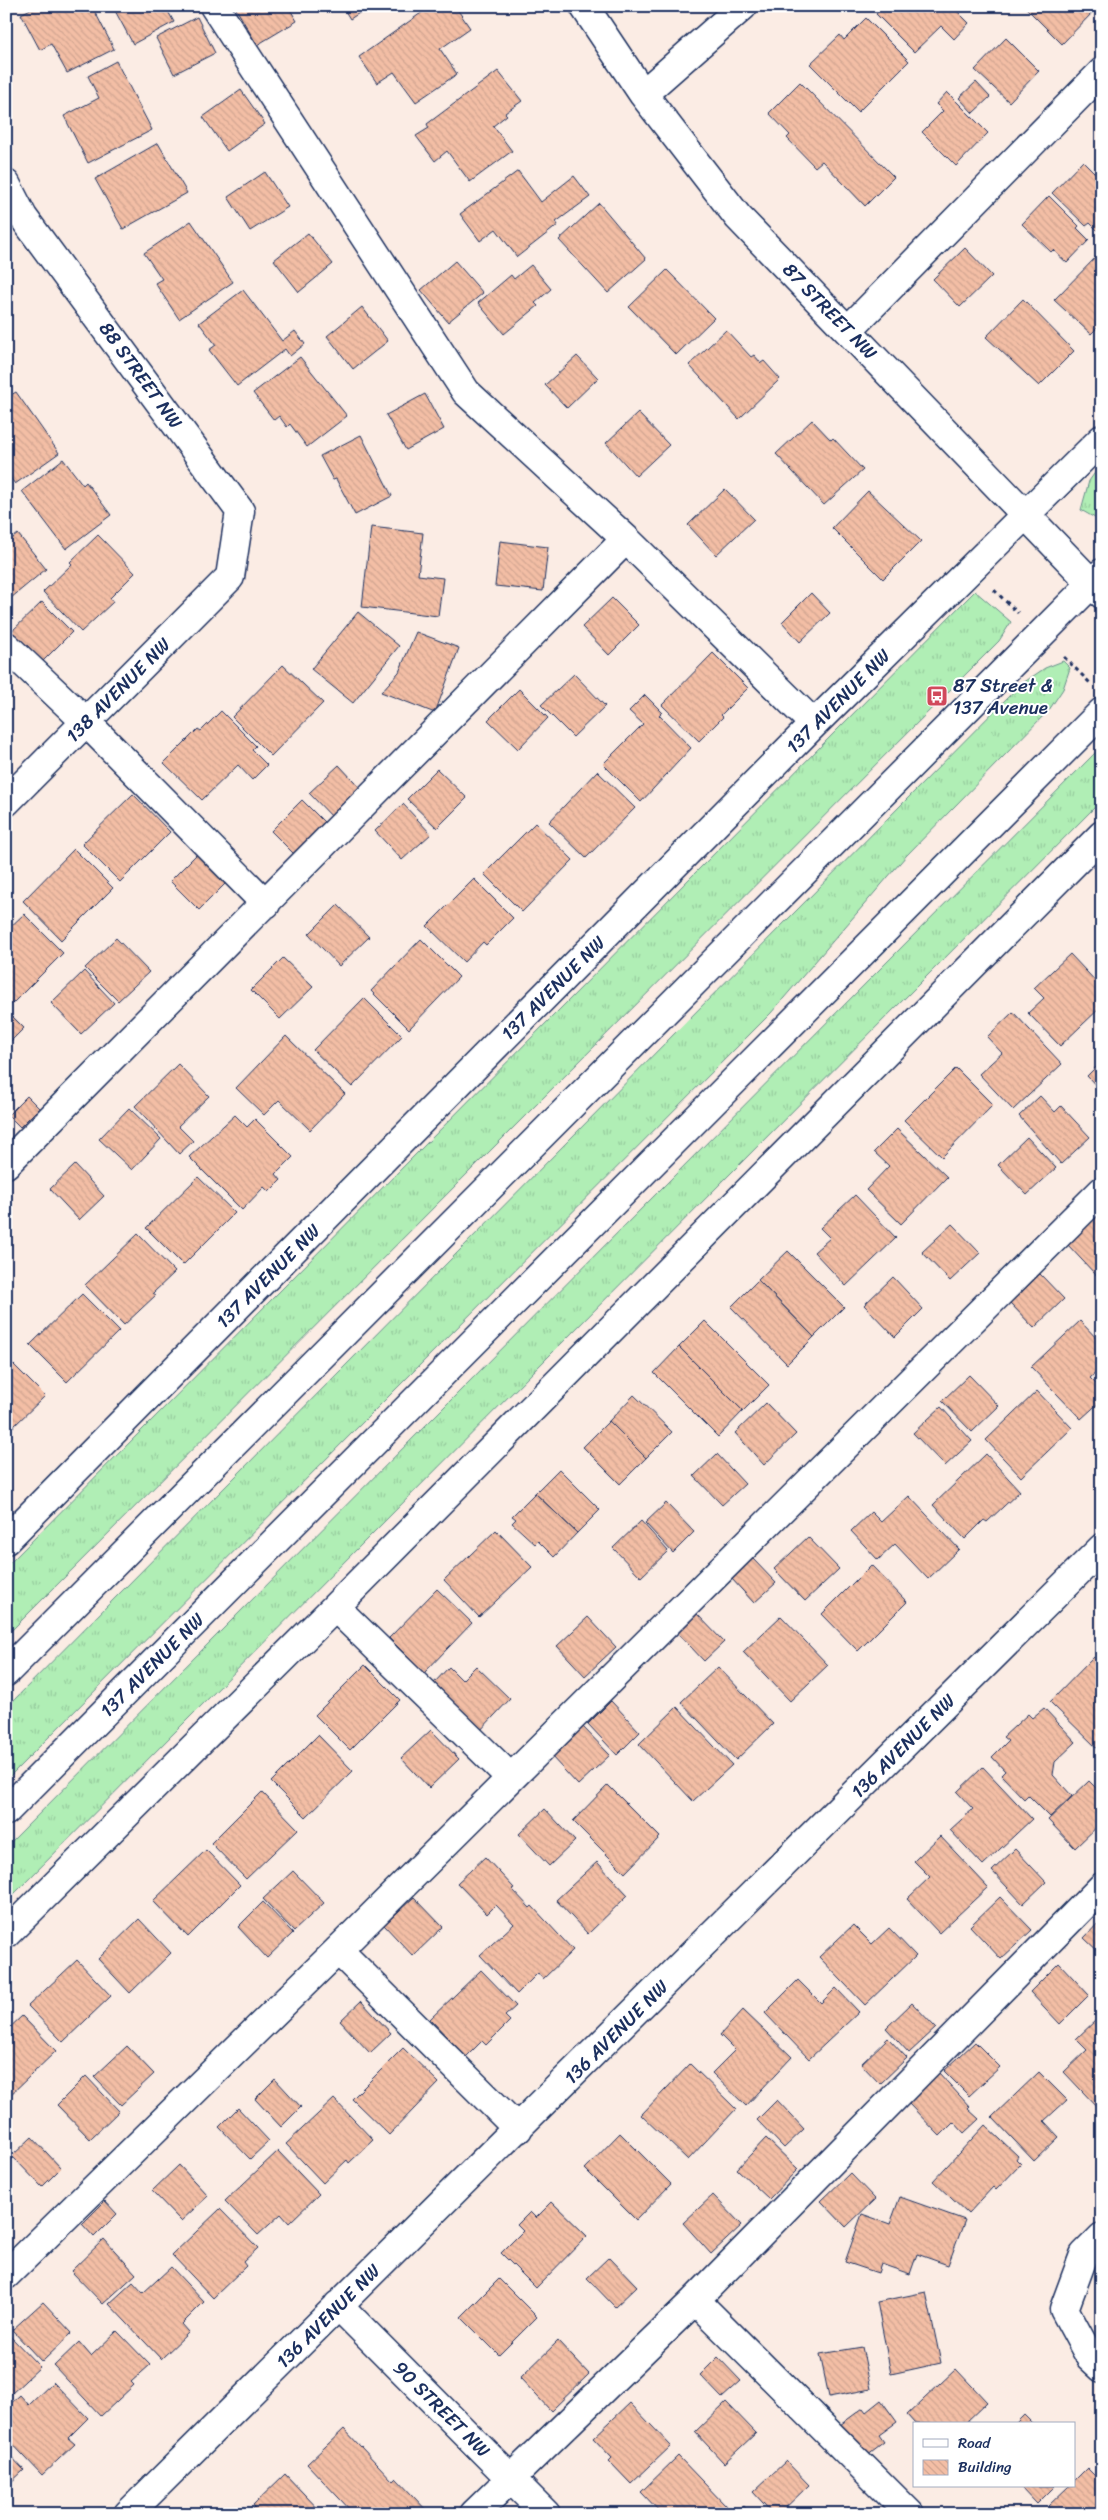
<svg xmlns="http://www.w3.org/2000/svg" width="1108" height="2520" viewBox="0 0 1108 2520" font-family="Sriracha,sans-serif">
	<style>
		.grass { fill: url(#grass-tufts); stroke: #668e8a }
		.building { fill: url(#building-back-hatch); stroke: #1b2f5e }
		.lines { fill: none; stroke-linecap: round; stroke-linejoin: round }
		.minor-casing { stroke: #1b2f5e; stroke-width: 31 }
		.major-casing { stroke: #1b2f5e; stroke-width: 31 }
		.path { stroke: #1b2f5e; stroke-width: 3; stroke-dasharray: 4 4; stroke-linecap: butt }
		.minor { stroke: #fff; stroke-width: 28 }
		.major { stroke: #fff; stroke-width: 28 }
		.labels { text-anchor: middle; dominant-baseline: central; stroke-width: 4; stroke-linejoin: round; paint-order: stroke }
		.street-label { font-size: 19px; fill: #1b2f5e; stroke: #fff }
		.poi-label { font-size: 19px; fill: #1b2f5e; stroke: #fff; text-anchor: start }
	</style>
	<defs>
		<pattern id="grass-tufts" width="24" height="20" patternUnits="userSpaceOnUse" patternTransform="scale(1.25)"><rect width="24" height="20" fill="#b0eeb5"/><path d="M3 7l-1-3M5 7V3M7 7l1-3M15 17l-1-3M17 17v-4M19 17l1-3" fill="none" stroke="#97cc9e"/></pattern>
		<pattern id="building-back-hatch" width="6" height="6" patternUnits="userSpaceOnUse" patternTransform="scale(1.25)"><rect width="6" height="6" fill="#f3bea5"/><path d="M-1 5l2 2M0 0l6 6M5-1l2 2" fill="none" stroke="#d0a490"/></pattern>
	</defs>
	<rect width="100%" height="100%" fill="#fbece4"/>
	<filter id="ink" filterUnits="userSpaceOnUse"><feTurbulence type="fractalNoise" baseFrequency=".02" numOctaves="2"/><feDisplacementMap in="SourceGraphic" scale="10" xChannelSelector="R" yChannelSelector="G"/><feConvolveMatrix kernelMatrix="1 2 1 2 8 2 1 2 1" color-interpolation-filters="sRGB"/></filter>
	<g filter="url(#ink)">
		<path class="grass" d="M1102,463V515L1095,518L1081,510L1089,481Z
			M975,591L1011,622L999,641L6,1636V1567Z
			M1063,661L1070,668L1063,689L1049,710L906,856L771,1013L6,1780V1708L1020,685L1045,668Z
			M1102,746V800L6,1902V1847Z"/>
		<path class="building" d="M36,6H92L114,49L67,73L51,44L40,50L21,14Z
			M115,6H165L174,22L133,44L113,7Z
			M288,6L297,21L257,45L235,7Z
			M342,6H370L350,19Z
			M431,6H455L470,28L440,49L457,74L416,102L394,72L377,83L359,57Z
			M883,6H960L956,10L969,23L954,39L941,26L914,52L876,14Z
			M1028,6H1089L1094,11L1062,44L1026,8Z
			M197,17L215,53L174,74L156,38Z
			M866,18L909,61L858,112L810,64L840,35L844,40Z
			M1006,38L1039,71L1009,102L975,70Z
			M116,61L152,130L88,163L64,116L99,98L88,76Z
			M498,71L522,101L505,113L507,115L493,126L512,151L470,182L447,151L435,161L416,136L429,128L427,124Z
			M800,82L894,177L865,206L822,161L815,167L787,138L790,135L769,113Z
			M976,82L990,97L973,113L959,98Z
			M241,90L265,124L227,151L203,117Z
			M947,92L988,133L956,166L922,132L943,111L936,104Z
			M158,143L187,193L123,229L95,179Z
			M1083,161L1102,180V235L1090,223L1086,226L1052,193Z
			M518,171L541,202L574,176L590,197L556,222L558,225L517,257L496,229L480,241L460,214Z
			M265,172L288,207L250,231L228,197Z
			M1049,196L1079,226L1077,228L1089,240L1067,263L1053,250L1051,252L1022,224Z
			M599,203L646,259L608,293L559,240Z
			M191,221L233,282L179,319L155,283L162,279L144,253Z
			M308,233L333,264L299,292L274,260Z
			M965,248L992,276L960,307L933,279Z
			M1101,252L1102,323L1091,334L1054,300Z
			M455,261L483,293L448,322L421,290Z
			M531,265L551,289L535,303L538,306L504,334L478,303L511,275L514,279Z
			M667,270L714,318L676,355L629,307Z
			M243,290L282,341L295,331L305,344L290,356L285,349L237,386L209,350L216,345L199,323Z
			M1023,299L1074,351L1039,386L986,337Z
			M362,307L388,341L353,369L327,336Z
			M726,330L751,357L754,355L761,363L764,361L780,379L739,419L689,365Z
			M577,356L598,378L567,408L545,385Z
			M300,357L347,416L307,447L290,424L287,427L279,416L274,420L253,393Z
			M16,392L59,453L15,484L6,472V398Z
			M425,394L444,429L406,450L386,415Z
			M638,413L669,445L636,476L606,443Z
			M812,420L831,440L833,438L863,470L824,505L776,454Z
			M361,435L392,496L355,515L336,479L333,480L320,456Z
			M63,459L83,485L86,482L111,515L66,549L22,491Z
			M725,489L754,519L716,555L688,525Z
			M868,491L921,541L883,579L832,528Z
			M371,527L423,533L418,575L443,578L438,616L362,607Z
			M18,534L46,569L11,598L6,592V543Z
			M98,535L135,573L110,598L113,602L81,632L43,592L72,564L70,562Z
			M500,541L548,547L543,591L495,586Z
			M811,593L830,613L800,642L782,622Z
			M612,598L639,625L609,655L582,627Z
			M42,602L72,632L39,665L9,634Z
			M358,612L399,646L353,703L311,669Z
			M416,632L459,648L435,713L381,692L399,672Z
			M713,653L748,688L721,715L723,717L699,741L662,705Z
			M283,665L323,703L271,756L232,717Z
			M574,674L605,706L573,737L541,705Z
			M519,689L548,718L518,749L488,720Z
			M645,695L662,712L659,715L691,748L641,802L603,764L643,724L629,711Z
			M221,711L256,746L252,750L267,765L252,780L238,765L202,800L164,763L198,729L201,731Z
			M339,765L366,794L337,822L309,793Z
			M437,769L467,798L437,828L407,799Z
			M597,771L635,808L586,858L549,822Z
			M133,794L170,832L120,882L82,844Z
			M302,800L330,828L299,859L271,831Z
			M403,804L431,834L402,860L375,831Z
			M535,823L573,860L522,912L484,874Z
			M74,849L113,888L61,940L23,901Z
			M197,854L226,883L199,910L170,881Z
			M474,879L513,918L486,945L483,942L464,962L427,926Z
			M338,905L369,937L339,966L309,934Z
			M24,914L63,953L10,1006L6,1002V931Z
			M116,938L149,972L118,1001L85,968Z
			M421,939L459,977L409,1029L371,991Z
			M1070,954L1102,988V1006L1060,1046L1028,1013L1044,998L1034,988Z
			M283,958L313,987L280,1019L251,990Z
			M84,971L114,1003L81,1034L51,1003Z
			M364,998L402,1036L352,1087L313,1050Z
			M6,1010L24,1028L6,1046Z
			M1013,1012L1062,1064L1013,1110L979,1074L1002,1053L987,1037Z
			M286,1036L345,1094L310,1130L279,1100L264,1115L236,1088Z
			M1102,1061V1092L1087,1076Z
			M178,1064L209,1096L178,1126L193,1141L179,1154L135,1106Z
			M956,1068L993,1105L942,1157L904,1120Z
			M27,1096L39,1108L20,1127L8,1115Z
			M1040,1096L1055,1112L1061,1106L1090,1137L1061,1164L1019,1116Z
			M129,1108L161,1139L132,1170L99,1139Z
			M235,1115L247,1127L255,1119L293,1157L276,1174L281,1180L269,1192L264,1187L242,1210L189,1157Z
			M897,1129L947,1177L901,1224L866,1190L889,1166L874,1152Z
			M1027,1137L1056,1168L1027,1195L998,1165Z
			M75,1165L104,1196L79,1220L50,1189Z
			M198,1177L235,1213L183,1265L146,1228Z
			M855,1195L896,1238L846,1286L814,1252L830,1238L820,1228Z
			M1097,1216L1102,1222V1269L1096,1275L1067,1244Z
			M952,1224L980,1253L950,1281L922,1252Z
			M138,1234L175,1272L153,1293L156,1295L124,1325L85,1285Z
			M788,1251L844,1307L814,1337L758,1280Z
			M1040,1274L1064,1299L1034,1328L1010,1303Z
			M893,1277L923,1309L895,1337L864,1305Z
			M758,1280L814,1337L787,1364L731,1307Z
			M82,1294L119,1331L67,1382L30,1345Z
			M705,1321L769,1385L743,1411L679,1347Z
			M1080,1321L1102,1344V1367L1090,1378L1102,1390V1400L1081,1419L1031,1367Z
			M679,1347L743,1411L718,1437L654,1373Z
			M6,1357L45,1396L13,1427L8,1423L6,1425Z
			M969,1375L999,1406L972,1432L942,1401Z
			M1037,1391L1072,1428L1021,1477L986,1440Z
			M634,1395L672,1432L646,1458L609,1421Z
			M766,1403L796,1434L764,1465L735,1433Z
			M941,1407L972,1441L945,1466L913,1433Z
			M609,1421L646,1458L620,1484L583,1447Z
			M717,1454L745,1484L722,1505L694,1476Z
			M986,1454L1020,1491L987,1522L984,1520L965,1539L933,1505Z
			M559,1469L600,1510L577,1533L535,1493Z
			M535,1493L577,1533L554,1557L538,1541L535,1544L512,1523L516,1519L512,1516Z
			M909,1496L959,1549L928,1579L895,1544L878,1560L851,1531L871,1512L881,1522Z
			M666,1503L694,1532L673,1553L645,1523Z
			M641,1521L668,1551L641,1577L613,1548Z
			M496,1530L532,1567L479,1617L444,1580Z
			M808,1537L839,1569L805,1601L774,1569Z
			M752,1558L776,1583L754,1603L731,1578Z
			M871,1565L907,1602L858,1651L822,1614Z
			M437,1589L472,1623L424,1673L389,1638Z
			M696,1613L724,1642L704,1661L676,1631Z
			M781,1616L828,1665L790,1701L743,1652Z
			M588,1617L616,1647L585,1676L557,1646Z
			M1094,1657L1102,1664L1100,1751L1050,1702Z
			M365,1665L400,1700L350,1750L315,1715Z
			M476,1666L510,1699L478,1733L433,1684L449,1667L462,1680Z
			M718,1667L773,1724L736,1760L681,1702Z
			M611,1701L640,1732L617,1755L588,1724Z
			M677,1707L732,1765L693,1801L639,1744Z
			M1044,1708L1076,1742L1055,1762L1053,1775L1072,1796L1050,1817L1028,1795L1024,1799L1001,1775L1005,1771L992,1757L1008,1741L1003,1737L1028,1714L1032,1718Z
			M581,1725L610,1755L578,1785L550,1755Z
			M431,1730L459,1759L429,1788L401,1758Z
			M318,1735L353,1771L306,1817L271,1782Z
			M983,1767L1032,1819L983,1865L950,1830L973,1809L957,1792Z
			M1089,1781L1102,1794V1822L1075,1848L1048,1820Z
			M608,1785L660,1837L625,1873L573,1821Z
			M262,1792L298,1829L246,1879L211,1843Z
			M545,1809L575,1841L549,1866L519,1834Z
			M940,1836L988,1887L939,1933L907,1899L930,1877L914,1861Z
			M1015,1849L1046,1882L1023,1904L992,1871Z
			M206,1850L240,1885L188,1937L153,1901Z
			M485,1857L514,1888L512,1889L530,1908L532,1906L573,1950L543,1979L538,1973L517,1994L480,1955L514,1924L496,1905L487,1914L457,1883Z
			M597,1862L628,1895L588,1934L556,1900Z
			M293,1871L324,1903L294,1931L263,1899Z
			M414,1897L443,1927L413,1956L384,1925Z
			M1000,1897L1032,1930L1001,1959L970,1926Z
			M263,1902L293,1933L267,1958L238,1927Z
			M139,1919L171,1953L130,1993L98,1959Z
			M1102,1919V1955L1084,1938Z
			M853,1925L872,1944L889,1928L916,1956L865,2005L819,1957Z
			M77,1960L111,1996L63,2042L28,2006Z
			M1059,1963L1089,1995L1060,2024L1030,1992Z
			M481,1970L516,2006L505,2016L510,2021L486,2045L482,2041L466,2057L430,2019Z
			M798,1980L821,2003L836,1988L859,2012L809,2059L765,2013Z
			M361,2001L391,2033L370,2053L340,2021Z
			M912,2003L936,2028L909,2053L886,2028Z
			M743,2010L792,2057L746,2106L712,2073L735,2050L720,2035Z
			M22,2016L56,2051L6,2099V2031Z
			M1096,2020L1102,2025V2107L1099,2109L1064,2072L1087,2050L1076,2039Z
			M888,2038L907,2058L880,2084L861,2064Z
			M975,2042L1000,2067L969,2096L944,2071Z
			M127,2046L154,2074L121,2105L94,2077Z
			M403,2048L439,2083L389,2135L352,2099Z
			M690,2064L736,2109L688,2160L641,2115Z
			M1039,2072L1067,2100L1044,2121L1059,2137L1034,2161L992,2117Z
			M939,2073L970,2107L968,2109L979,2119L964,2133L954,2122L940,2136L908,2103Z
			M86,2076L119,2111L90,2139L57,2105Z
			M275,2079L301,2107L281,2127L255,2099Z
			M334,2099L373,2140L349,2163L347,2160L323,2183L286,2144Z
			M777,2100L804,2129L784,2148L757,2120Z
			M238,2108L269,2141L250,2159L219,2127Z
			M985,2125L1018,2156L1016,2159L1021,2164L996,2190L993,2187L968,2214L933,2181Z
			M620,2133L671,2184L636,2220L585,2169Z
			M32,2137L61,2168L42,2187L12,2156Z
			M766,2138L798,2169L769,2199L737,2169Z
			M278,2151L319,2194L289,2223L281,2214L258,2235L225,2201Z
			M179,2165L208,2196L181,2221L152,2191Z
			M850,2173L875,2199L846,2227L821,2201Z
			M713,2195L742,2225L711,2254L683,2223Z
			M900,2197L965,2220L948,2265L917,2254L910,2274L881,2264L878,2273L845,2262L862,2214L890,2224Z
			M105,2201L117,2214L94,2237L82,2224Z
			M552,2202L587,2236L536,2288L501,2253L523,2231L517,2225L530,2212L536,2218Z
			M220,2209L258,2248L243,2262L246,2266L213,2298L172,2255Z
			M104,2239L136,2274L103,2304L71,2271Z
			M609,2257L637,2286L615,2307L587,2278Z
			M171,2267L204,2302L182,2324L189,2332L161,2359L109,2304L133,2282L143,2293Z
			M499,2279L537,2317L499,2355L461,2317Z
			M926,2292L941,2363L891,2374L877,2302Z
			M43,2302L72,2333L42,2362L12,2330Z
			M117,2331L150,2365L131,2382L134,2385L101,2416L54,2366L79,2342L91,2356Z
			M10,2336L40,2367L11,2394L6,2389V2339Z
			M558,2341L589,2374L551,2411L520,2378Z
			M862,2347L871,2389L829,2397L820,2354Z
			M718,2357L741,2381L722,2398L700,2375Z
			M956,2369L987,2402L964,2424H915L907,2415Z
			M53,2382L88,2418L68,2438L75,2444L42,2475L6,2437V2408L20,2395L29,2405Z
			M881,2400L897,2422L879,2435L884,2442L863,2458L840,2425L863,2408L866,2412Z
			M726,2402L756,2433L724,2463L695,2432Z
			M630,2403L671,2446L631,2484L609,2461L612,2458L593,2438Z
			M1024,2415L1033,2424H1015Z
			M344,2429L393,2481L396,2478L430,2514H354L307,2464Z
			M6,2451L24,2470L6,2487Z
			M678,2456L726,2506L718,2514H662L641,2492Z
			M786,2461L809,2485L779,2514H773L753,2492Z
			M1087,2468L1102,2483V2514H1056L1048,2506L1069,2486H1074V2481Z
			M285,2474L323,2514H248L255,2507L253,2505Z
			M1020,2486H1055L1037,2504Z
			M744,2506L751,2514H736Z"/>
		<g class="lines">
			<g class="minor-casing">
				<path id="minor" d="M214,6L466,392L626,539L814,724
					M584,6L643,94L738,217L1102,594
					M643,94L743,6
					M6,184L23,217L240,511L230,577L6,802
					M848,330L1102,72
					M6,646L86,722L266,904
					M6,1164L626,539
					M6,1540L814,724L1102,439
					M335,1607L511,1778
					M6,1934L335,1607L1102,835
					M338,1950L518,2129
					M1102,2237L1084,2255L1064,2309L1090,2357L1102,2368
					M6,2275L338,1950L1102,1191
					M695,2300L910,2514
					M338,2305L546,2514
					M128,2514L1102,1548
					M474,2514L695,2300L1102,1887"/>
			</g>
			<g class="major-casing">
				<path id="major" d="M6,1672L1102,573
					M6,1811L1102,712"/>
			</g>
			<path class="path" d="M994,590L1018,613
				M1064,657L1090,683"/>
			<use href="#minor" class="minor"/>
			<use href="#major" class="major"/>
		</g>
	</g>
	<defs>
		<g id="bus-square" transform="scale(1.125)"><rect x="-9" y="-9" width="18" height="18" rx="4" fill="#d1495b" stroke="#fff"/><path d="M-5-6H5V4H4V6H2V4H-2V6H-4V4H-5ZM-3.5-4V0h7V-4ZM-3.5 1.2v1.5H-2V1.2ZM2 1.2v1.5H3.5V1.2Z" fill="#fff"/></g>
	</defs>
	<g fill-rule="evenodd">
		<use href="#bus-square" x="937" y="696"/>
	</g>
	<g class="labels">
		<g class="street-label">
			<text transform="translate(830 311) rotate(46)">87 STREET NW</text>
			<text transform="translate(141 375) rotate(54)">88 STREET NW</text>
			<text transform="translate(118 690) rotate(-45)">138 AVENUE NW</text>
			<text transform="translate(838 701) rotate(-45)">137 AVENUE NW</text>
			<text transform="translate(553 988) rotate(-45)">137 AVENUE NW</text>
			<text transform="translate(268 1276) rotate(-45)">137 AVENUE NW</text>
			<text transform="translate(152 1665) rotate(-45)">137 AVENUE NW</text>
			<text transform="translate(903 1746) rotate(-45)">136 AVENUE NW</text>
			<text transform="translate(616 2032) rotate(-45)">136 AVENUE NW</text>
			<text transform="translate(328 2316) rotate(-45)">136 AVENUE NW</text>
			<text transform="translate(442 2409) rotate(45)">90 STREET NW</text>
		</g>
		<g class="poi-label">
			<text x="953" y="685">87 Street &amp;<tspan x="953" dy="22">137 Avenue</tspan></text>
		</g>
	</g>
	<rect width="1108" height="2520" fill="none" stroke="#fff" stroke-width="25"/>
	<rect x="12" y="12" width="1083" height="2495" fill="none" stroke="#1b2f5e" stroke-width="2" filter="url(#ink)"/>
	<rect x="913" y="2422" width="162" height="65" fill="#ffffff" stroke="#a4acbf"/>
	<rect x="923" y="2439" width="25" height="8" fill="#ffffff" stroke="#a4acbf"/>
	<text x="958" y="2448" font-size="15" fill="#1b2f5e">Road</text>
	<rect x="923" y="2460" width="25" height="15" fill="url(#building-back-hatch)" stroke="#a4acbf"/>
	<text x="958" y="2472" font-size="15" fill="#1b2f5e">Building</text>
</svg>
